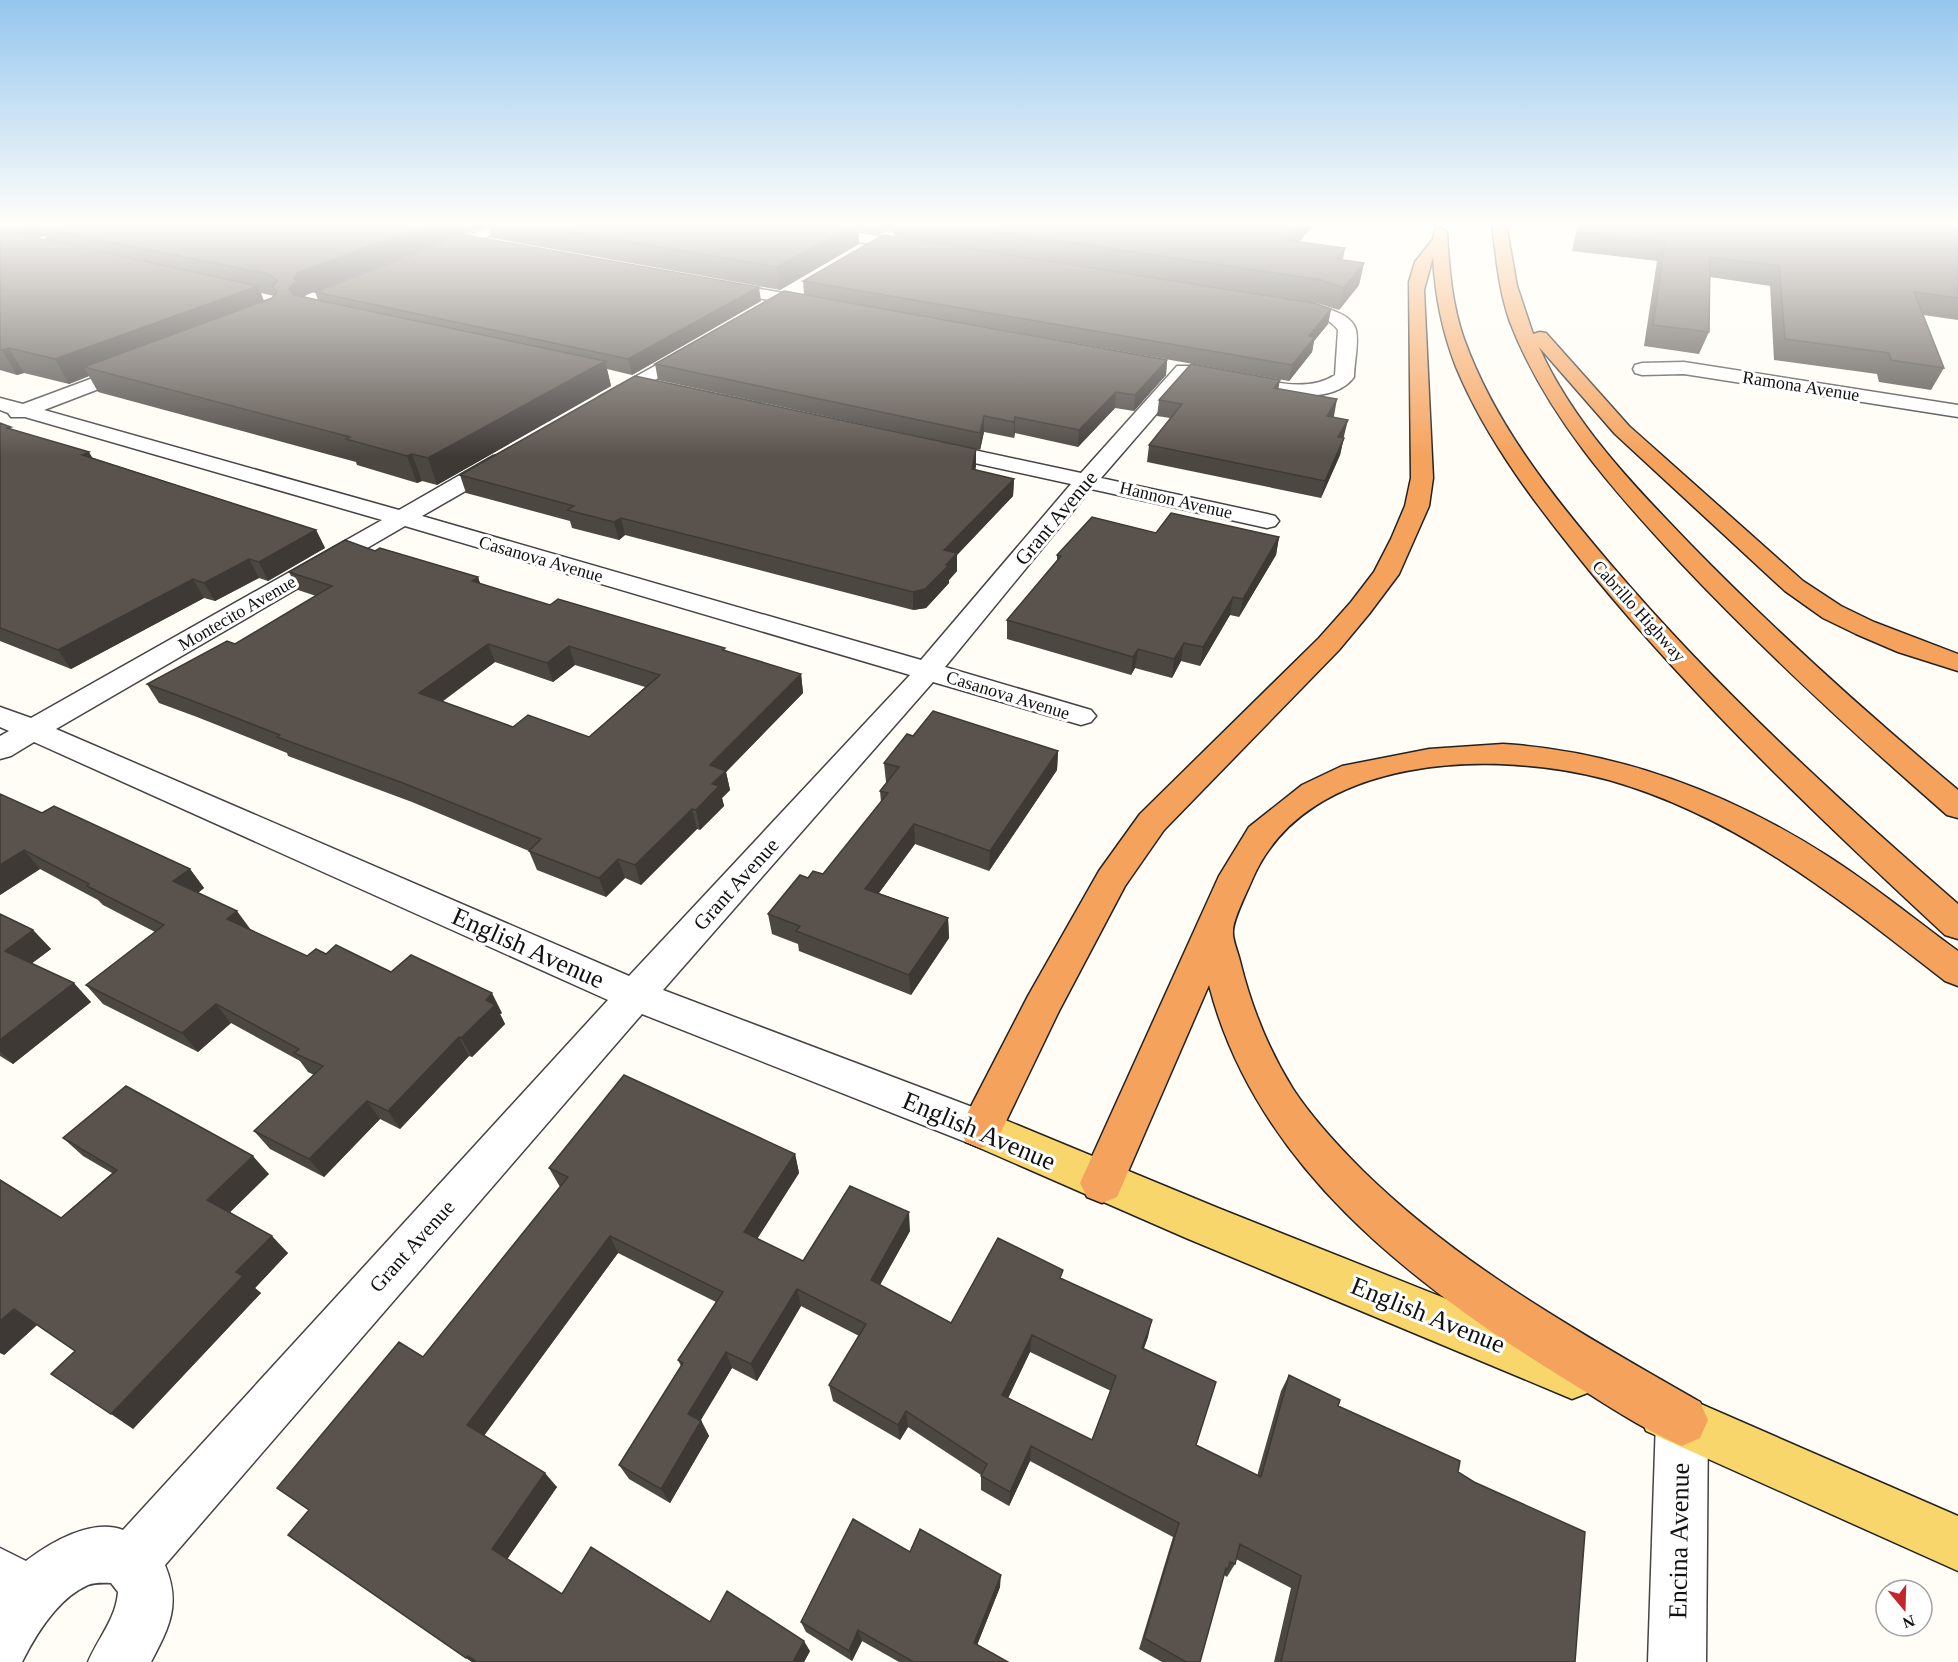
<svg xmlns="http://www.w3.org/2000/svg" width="1958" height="1662" viewBox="0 0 1958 1662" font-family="Georgia,serif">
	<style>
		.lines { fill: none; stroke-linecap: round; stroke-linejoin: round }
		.minor-casing { stroke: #444; stroke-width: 3 }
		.major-casing { stroke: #222; stroke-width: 3 }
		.highway-casing { stroke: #222; stroke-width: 3 }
		.minor { fill: #fff; fill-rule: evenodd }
		.major { fill: #f9d66b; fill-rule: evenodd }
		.highway { fill: #f5a25d; fill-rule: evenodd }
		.wall { fill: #4d4742; fill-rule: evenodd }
		.shaded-wall { fill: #3f3936 }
		.building { fill: #5a524d; stroke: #3f3936; stroke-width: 1.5; fill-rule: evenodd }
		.labels { text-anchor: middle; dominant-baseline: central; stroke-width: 6; stroke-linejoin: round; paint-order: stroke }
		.far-street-label { font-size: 18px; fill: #111; stroke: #fff }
		.street-label { font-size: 21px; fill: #111; stroke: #fff }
		.near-street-label { font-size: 26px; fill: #111; stroke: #fff }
	</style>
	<rect width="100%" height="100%" fill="#fffdf5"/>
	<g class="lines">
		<g class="minor-casing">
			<path id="minor" d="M497,224H518L442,256L437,258L429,253L432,250Z
				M765,224H802L918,242L926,247L918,252L772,228Z
				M715,281L817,299L825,304L817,309L709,289L707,286L709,283Z
				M1286,300C1304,304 1351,308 1356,330C1359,344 1354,363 1354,377C1330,410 1259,391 1227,383L1224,379L1227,375L1234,373C1266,380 1305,394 1335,375L1338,330C1327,313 1298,313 1280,309L1278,305Z
				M696,343L702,344L705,348L702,352L613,405H599L596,401L599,397Z
				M136,362L143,364L145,368L143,372L44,410L399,510L493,456L501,455L509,456L512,461L509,466L422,516L921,660L1071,484L924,452L921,447L924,442L932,441L1081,473L1177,366H1191L1193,370L1191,374L1101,478L1267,514L1275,516L1279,521L1275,526L1267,528L1091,489L945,667L1091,710L1096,716L1091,722L1081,725L933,682L663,990L996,1116L1002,1129L996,1142L981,1148L642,1014L165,1565C181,1604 170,1626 151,1662H88C98,1638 116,1619 118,1592L111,1583C104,1583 96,1582 88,1585C58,1598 36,1634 22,1662H0V1548L26,1561C50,1543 91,1518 123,1530L608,1000L34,742L11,756L0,759V736L9,731L0,727V707L31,718L382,520L25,417H11L8,413L0,410V398L23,404ZM405,526L910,675L629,976L56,729Z
				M1684,362L1958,405V417L1684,374L1642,375L1635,373L1633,369L1635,365L1642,363Z
				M1682,1394L1700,1402L1708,1420L1706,1662H1648L1656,1420L1664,1402Z"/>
		</g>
		<g class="major-casing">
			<path id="major" d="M981,1110L1218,1208L1590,1356L1597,1374L1590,1392L1572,1399L1186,1238L966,1142L960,1129L966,1116Z
				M1664,1388L1958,1516V1571L1646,1431L1639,1413L1646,1395Z"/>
		</g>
		<g class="highway-casing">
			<path id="highway" d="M1492,224H1506L1517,286L1533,334L1540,332L1546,333L1629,426L1803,581L1841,606L1874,622L1958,654V671L1898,652L1856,634L1823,618L1785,591L1615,434L1539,347C1573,423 1633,485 1690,544C1775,631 1865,712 1958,790V818L1947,815C1854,734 1764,651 1680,562C1613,490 1546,415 1510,322C1499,291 1496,257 1492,224Z
				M1440,228L1447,232C1449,268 1452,305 1464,339C1495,425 1553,497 1612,566C1717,689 1836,798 1958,904V939L1945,935C1822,821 1700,705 1593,575C1541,511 1488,444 1456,367C1442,331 1435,295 1433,257L1424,290L1433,478L1429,506L1399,574L1369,614L1339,650L1164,830L1125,886L1059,1011L996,1142L981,1148L966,1142L960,1129L966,1116L1028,996L1099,871L1140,814L1319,638L1351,602L1374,572L1391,539L1405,506L1411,478L1409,282L1415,262L1433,239L1435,229Z
				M1503,744C1618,751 1729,793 1826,855C1872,884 1914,919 1958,951V986L1945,981C1841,900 1739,817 1609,780C1495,749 1306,753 1252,880C1247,892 1233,919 1233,931C1232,939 1238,952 1240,961C1251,1006 1268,1049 1293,1089C1312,1118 1338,1146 1363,1171C1461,1267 1582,1334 1700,1402L1708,1420L1700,1438L1682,1446C1639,1428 1600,1400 1560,1376C1410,1283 1255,1164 1209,985L1117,1197L1102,1203L1087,1197L1080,1183L1219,876L1249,827L1302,785L1342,766L1429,749Z"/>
		</g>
		<use href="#minor" class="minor"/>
		<use href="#major" class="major"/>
		<use href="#highway" class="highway"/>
	</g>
	<path class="wall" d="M0,224H1314L1299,242L1343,260L1364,263L1359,285L1339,310L1316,303L896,237L893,232L888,231L878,234L858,231L859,244L780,290L492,238L488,225L306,295L305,297L318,300L315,292L761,301L632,375L607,369L611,386L437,485L422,481L417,483L357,465L356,462L98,392L89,376L69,384L24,373L17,375L0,370ZM44,236L46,240L38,238ZM261,293L274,296L272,298L264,301Z
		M1578,224H1958V320L1923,315L1944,368L1931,390L1879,382L1877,374L1774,360L1770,286L1710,277L1709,332L1699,354L1644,346L1657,261L1572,251Z
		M803,281L1331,309L1328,324L1314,341L1312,352L1289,381L872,307L1167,360L1166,375L1134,411L1115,408L1078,447L1015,433L1014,438L984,432L980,450L658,380L655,364L804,295Z
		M1278,389L1334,416L1333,417L1344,436L1340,455L1321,498L1147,462L1149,445L1170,418L1157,416L1159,400Z
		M0,423L13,430L93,458L316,530L325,548L268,581L259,578L215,601L204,598L71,669L0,641Z
		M976,466L975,470L1014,479L1013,496L957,555V571L949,580V583L926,608L913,610L625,535L619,540L572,528L570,521L466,493L460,475Z
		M1156,533L1279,537L1276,555L1239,617L1230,615L1200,666L1181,661L1172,678L1135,668L1131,675L1007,639V620L1057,561V555Z
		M375,551L478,577L480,584L550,605L726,651L801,674L803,693L726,772L730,790L722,798L724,806L700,830L697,829L641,885L625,878L606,897L537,870L529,851L412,802L288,756L287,753L197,717L159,703L147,684L235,644L316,596L298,590L289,572ZM495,662L553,682L575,665L645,687L589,737L513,727L442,702Z
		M913,736L1058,751L1057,770L989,871L915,844L879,893L948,918L949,938L911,995L799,951L798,944L772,934L768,914L808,878L823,874L881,802L880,791L887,783L886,782L884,763Z
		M42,813L190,869L204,888L198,893L250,930L307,956L326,954L391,972L502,1013L500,1014L505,1024L472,1057L469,1056L400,1129L380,1119L324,1177L270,1149L254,1131L314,1075L308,1072L300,1061L231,1023L198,1052L103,1004L86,985L155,932L103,905L98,900L40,869L0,895Z
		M0,914L33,930L51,949L32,963L91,1002L13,1064L0,1056Z
		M63,1138L269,1174L230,1212L288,1253L255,1288L261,1293L133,1429L75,1351L37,1325L4,1355L61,1218L112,1173L83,1156Z
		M795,1154L799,1173L757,1239L803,1261L910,1231L880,1285L951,1323L1062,1279L1148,1337L1144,1348L1196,1445L1257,1476L1281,1391L1289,1375L1338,1406L1458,1472L1575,1662H1274L1291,1588L1236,1559L1235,1564L1227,1577L1224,1575L1200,1662H1162L1139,1649L1173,1537L1030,1461L1009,1506L981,1490V1475L908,1427L900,1440L833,1401L829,1385L859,1336L801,1306L757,1381L732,1368L701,1420L709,1436L670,1503L629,1479L619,1465L681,1366L678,1360L716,1302L618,1253L484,1435L557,1487L507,1559L562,1594L710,1622L810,1651L804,1662H472L288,1535L309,1511L423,1357L560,1187L549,1168ZM1030,1352L1111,1391L1092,1440L1008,1398Z
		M910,1552L1000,1587L977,1645L1008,1662H899L862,1641L852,1661L806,1632L801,1622Z"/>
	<path class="shaded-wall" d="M14,224H83L40,228L44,236L24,243Z
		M429,224L488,225L306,295L299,312L289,289L297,273Z
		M856,224H858L859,244L780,290L777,267Z
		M877,224H888V231L878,234Z
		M1300,224H1314L1282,262L1286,240Z
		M1345,248L1341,270L1337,259Z
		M1364,263L1359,285L1339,310L1344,288Z
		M258,286L267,309L84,367L89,376L69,384L55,359Z
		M759,287L761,301L632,375L628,359Z
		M1331,309L1328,324L1314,341L1312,352L1289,381L1292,365L1309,336Z
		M9,348L24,373L17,375L2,350Z
		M1167,360L1166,375L1134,411L1135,395Z
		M605,361L611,386L437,485L428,458Z
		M1280,380L1277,396L1274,388Z
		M1116,392L1115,408L1078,447L1079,430Z
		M1337,399L1334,416L1324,432L1327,416Z
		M984,416V432L980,450V433Z
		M1015,417V433L1014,438V422Z
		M1348,420L1344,436L1334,454L1338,437Z
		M1344,438L1340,455L1321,498L1325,481Z
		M976,449V466L972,487V469Z
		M89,452L99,469L82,455Z
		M412,454L422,481L417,483L407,456Z
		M1014,479L1013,496L957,555V571L949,580V583L926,608L913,610V592L944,550Z
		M621,518L625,535L619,540L614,522Z
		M316,530L325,548L268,581L259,562Z
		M1279,537L1276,555L1239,617L1243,599Z
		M249,559L259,578L215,601L204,583Z
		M478,577L484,595L472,581Z
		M193,579L204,598L71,669L58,650Z
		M1233,597L1230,615L1200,666L1203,647Z
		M1184,643L1181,661L1172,678L1174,659Z
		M488,644L495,662L427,712L419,693Z
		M569,646L575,665L553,682L547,663Z
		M1138,649L1135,668L1131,675L1133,657Z
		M801,674L803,693L726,772L730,790L722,798L724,806L700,830L696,810L710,765Z
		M1058,751L1057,770L989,871L990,851Z
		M692,809L697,829L641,885L635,865Z
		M914,824L915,844L867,909L865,889Z
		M24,850L40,869L0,895V865Z
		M618,859L625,878L606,897L599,878Z
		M190,869L204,888L187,901L173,881Z
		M237,911L251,930L227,919Z
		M948,918L949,938L911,995L909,975Z
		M33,930L51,949L23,970L5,951Z
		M74,983L91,1002L13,1064L0,1051V1040Z
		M492,993L502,1013L500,1014L505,1024L472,1057L461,1038L486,1000Z
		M216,1004L231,1023L198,1052L182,1033Z
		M459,1037L469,1056L400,1129L388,1111Z
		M367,1101L380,1119L324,1177L309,1159Z
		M795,1154L799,1173L750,1250L744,1232Z
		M253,1156L269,1174L225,1217L207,1200Z
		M909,1212L910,1231L873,1297L871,1280Z
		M272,1236L288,1253L255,1288L261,1293L133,1429L111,1414L236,1272Z
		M610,1236L618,1253L481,1440L467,1425Z
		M797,1289L801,1306L757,1381L751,1364Z
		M14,1309L37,1325L4,1355L0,1353V1321Z
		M1152,1320L1148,1337L1138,1364L1142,1348Z
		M1032,1335L1030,1352L1002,1411V1395Z
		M726,1352L732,1368L695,1429L688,1414Z
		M906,1411L908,1427L900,1440L898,1425Z
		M701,1421L709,1436L670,1503L661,1489Z
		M1031,1446L1030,1461L1009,1506L1010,1492Z
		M545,1473L557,1487L506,1561L492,1549Z
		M1001,1575L1000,1587L974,1653V1643Z
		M858,1630L862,1641L852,1661L849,1651Z
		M804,1641L810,1651L804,1662H793Z
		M468,1656L477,1662H472L466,1658Z"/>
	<path class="building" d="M51,224H429L297,273L294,279L298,282L293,284L289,289L294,295L605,361L428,458L412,454L407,456L346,439L350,437L84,367L272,298L277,292L272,286L278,281L268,274L40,228Z
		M526,224H856L777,267Z
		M948,224H1300L1286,240L1345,248L1337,259L1364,263L1344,288L1321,280Z
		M1580,224H1958V298L1914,292L1944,368L1891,360L1889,353L1785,339L1779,266L1710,257L1709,332L1653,325L1665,242L1578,232Z
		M0,230L258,286L55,359L9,348L2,350H0Z
		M465,235L759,287L628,359L315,292Z
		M883,235L1314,303L1331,309L1309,336L1315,337L1292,365L803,281Z
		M784,291L1167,360L1135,395L1116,392L1079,430L1015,417L1014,422L984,416L980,433L655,364Z
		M1191,364L1280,380L1274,388L1337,399L1327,416L1348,420L1338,437L1344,438L1325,481L1149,445L1182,404L1159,400Z
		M635,376L976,449L972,469L1014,479L944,550L957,553L946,565H949L925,589L913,592L621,518L614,522L567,510L574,506L460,475Z
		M0,423L11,427L7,428L89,452L82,455L316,530L259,562L249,559L204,583L193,579L58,650L0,628Z
		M1171,513L1279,537L1243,599L1233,597L1203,647L1184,643L1174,659L1138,649L1133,657L1007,620L1061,556L1057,555L1092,517L1156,533Z
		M345,540L375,551L380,548L478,577L472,581L550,605L558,599L725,648L723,650L801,674L710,765L726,771L712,784L719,786L696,810L692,809L635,865L618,859L599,878L529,851L541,839L403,783L277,737L280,735L185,698L147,684L227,641L235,644L332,586L289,572ZM488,644L547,663L569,646L660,675L589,737L528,715L513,727L419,693Z
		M933,711L1058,751L990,851L914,824L865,889L948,918L909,975L796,931L800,926L768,914L800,875L808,878L813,871L823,874L888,793L880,791L899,767L884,763L907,734L913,736Z
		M0,794L42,813L54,806L190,869L173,881L237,911L227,919L307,956L316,949L326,954L336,945L391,972L411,955L492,993L486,1000L495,1005L461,1038L459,1037L388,1111L367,1101L309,1159L254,1131L323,1066L294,1053L299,1049L216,1004L182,1033L86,985L164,925L87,886L89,884L24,850L0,865Z
		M0,914L33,930L5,951L74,983L0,1040Z
		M624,1075L795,1154L744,1232L803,1261L850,1186L909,1212L871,1280L951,1323L998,1238L1063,1270L1060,1278L1152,1320L1142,1348L1216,1382L1196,1445L1261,1477L1289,1375L1340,1400L1338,1406L1460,1461L1458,1472L1474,1482L1585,1532L1575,1662H1281L1301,1576L1240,1544L1235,1564L1230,1562L1228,1569L1226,1568L1200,1662H1186L1144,1638L1179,1523L1031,1446L1010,1492L981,1476L987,1464L906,1411L898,1425L829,1385L866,1324L797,1289L751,1364L726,1352L688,1414L701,1421L661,1489L619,1465L683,1363L678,1360L723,1292L610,1236L467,1425L545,1473L492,1549L562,1594L591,1547L710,1622L727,1591L804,1641L793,1662H477L468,1656L466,1658L288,1535L309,1510L277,1488L399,1342L423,1357L568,1177L549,1168ZM1032,1335L1116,1376L1092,1440L1002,1395Z
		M126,1086L253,1156L207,1200L272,1236L236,1272L243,1276L111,1414L51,1374L75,1351L14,1309L0,1321V1180L61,1218L117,1170L63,1138Z
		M853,1519L910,1552L920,1529L1001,1575L974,1643L1008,1662H912V1661L858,1630L849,1651L801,1622Z"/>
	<linearGradient id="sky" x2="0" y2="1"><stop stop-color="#95c6ee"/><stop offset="0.49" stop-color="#fffefa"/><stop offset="1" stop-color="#fffefa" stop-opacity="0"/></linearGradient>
	<rect width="1958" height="457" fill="url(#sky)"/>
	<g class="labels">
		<g class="far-street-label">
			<text transform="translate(1801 386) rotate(9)">Ramona Avenue</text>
			<text transform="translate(1176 500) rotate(13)">Hannon Avenue</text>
			<text transform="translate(541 559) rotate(16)">Casanova Avenue</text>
			<text transform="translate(1639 611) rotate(48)">Cabrillo Highway</text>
			<text transform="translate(237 613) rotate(-30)">Montecito Avenue</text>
			<text transform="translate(1008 695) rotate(17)">Casanova Avenue</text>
		</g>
		<g class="street-label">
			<text transform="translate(1056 518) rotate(-50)">Grant Avenue</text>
			<text transform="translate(736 884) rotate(-48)">Grant Avenue</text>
			<text transform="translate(412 1246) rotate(-48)">Grant Avenue</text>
		</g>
		<g class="near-street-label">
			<text transform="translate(528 948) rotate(24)">English Avenue</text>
			<text transform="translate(979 1131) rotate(23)">English Avenue</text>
			<text transform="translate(1428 1315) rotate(22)">English Avenue</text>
			<text transform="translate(1679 1541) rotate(-89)">Encina Avenue</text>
		</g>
	</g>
	<g transform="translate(1904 1608) rotate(161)"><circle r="28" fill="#ffffff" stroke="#a0a0a0" stroke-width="1.5"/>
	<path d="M0-4.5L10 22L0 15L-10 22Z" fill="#c4262e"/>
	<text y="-9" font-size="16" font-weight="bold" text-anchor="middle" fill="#111111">N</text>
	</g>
</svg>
